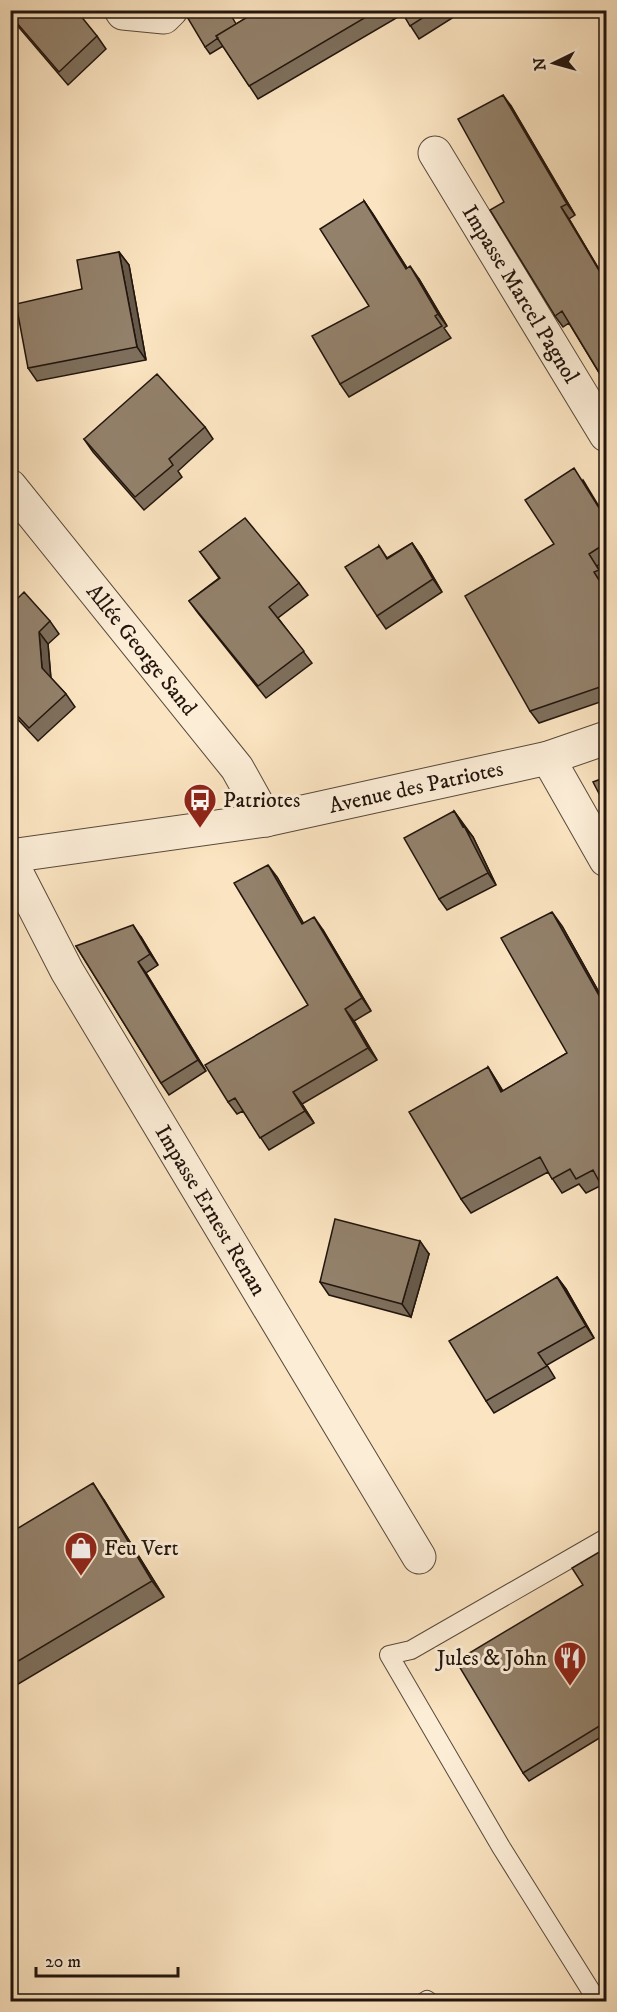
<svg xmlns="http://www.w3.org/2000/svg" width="617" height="2012" viewBox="0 0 617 2012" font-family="'IM FELL DW Pica',serif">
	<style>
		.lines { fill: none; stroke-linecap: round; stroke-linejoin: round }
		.service-casing { stroke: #58493a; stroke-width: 20 }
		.minor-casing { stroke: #58493a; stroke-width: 35 }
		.tertiary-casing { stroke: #58493a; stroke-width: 35 }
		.service { stroke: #fcedd7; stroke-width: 18 }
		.minor { stroke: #fcedd7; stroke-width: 33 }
		.tertiary { stroke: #fcedd7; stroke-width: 33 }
		.wall { fill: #7e6f5c; stroke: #22150d; stroke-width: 1.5 }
		.shaded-wall { fill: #675a4b; stroke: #22150d; stroke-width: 1.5 }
		.building { fill: #93816b; stroke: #22150d; stroke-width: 1.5 }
		.labels { text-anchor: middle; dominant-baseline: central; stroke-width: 6; stroke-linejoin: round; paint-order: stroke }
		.street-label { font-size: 22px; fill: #22150d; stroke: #fcedd7 }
		.poi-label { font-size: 22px; fill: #22150d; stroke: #fcedd7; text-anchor: start }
	</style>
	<rect width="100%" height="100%" fill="#fbe4c1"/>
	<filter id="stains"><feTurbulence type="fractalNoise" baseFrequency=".00333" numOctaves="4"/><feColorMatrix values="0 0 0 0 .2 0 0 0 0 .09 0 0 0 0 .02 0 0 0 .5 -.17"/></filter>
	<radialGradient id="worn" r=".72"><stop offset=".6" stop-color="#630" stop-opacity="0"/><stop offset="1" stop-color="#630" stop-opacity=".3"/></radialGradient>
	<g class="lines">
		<g class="service-casing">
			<path id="service" d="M424,2002L427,2000L430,2002
				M598,2002L501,1847L389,1655L411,1650L606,1538"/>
		</g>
		<g class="minor-casing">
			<g id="minor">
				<path d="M121,10L123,13L164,17L171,10"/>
				<path id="s1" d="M435,153L606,435"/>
				<path id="s2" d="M10,486L237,768L266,820"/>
				<path d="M548,758L606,860"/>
				<path id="s3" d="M10,860L67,971L419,1557"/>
			</g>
		</g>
		<g class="tertiary-casing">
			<g id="tertiary">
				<path id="s4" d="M10,856L266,820L548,758L606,738"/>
			</g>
		</g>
		<use href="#service" class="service"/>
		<use href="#minor" class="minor"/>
		<use href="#tertiary" class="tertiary"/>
	</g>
	<path class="wall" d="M10,10L97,36L106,49L68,85L10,17Z
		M259,10H465L419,39L403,14L258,99L223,46L210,54L205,47L236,24Z
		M511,106L575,215L569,219L606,281V384L569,323L563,327L555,316L504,202Z
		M364,201L407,268L419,279L447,326L444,328L451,338L349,397L340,384L369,306Z
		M119,252L129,265L146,360L37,381L28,368L82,289Z
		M205,427L213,439L178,471L182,477L144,510L93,452L84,439Z
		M583,480L606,518V560L597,566L606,581V582L603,584L606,590V700L539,723L530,711L554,544Z
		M412,543L421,556L442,592L386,629L377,616L379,546L387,558Z
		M200,552L299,583L308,595L278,618L312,663L266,698L198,613L189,601L219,578Z
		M10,606L50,621L59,634L48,644L51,678L66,694L75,707L38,741L10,711Z
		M454,811L473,837L496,885L447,910L439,899Z
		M277,877L303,923L323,930L371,1011L354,1021L377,1060L302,1104L314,1123L269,1150L243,1111L237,1114L228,1102L308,1005Z
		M562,926L606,1005V1194L602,1185L586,1193L579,1184L562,1193L548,1172L471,1213L461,1199L488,1067L503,1091L567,1053Z
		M141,937L158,965L146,973L206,1071L169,1095L161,1083L76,946Z
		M429,1254L411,1317L329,1295L320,1282Z
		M557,1277L566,1289L594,1338L547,1365L555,1378L494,1413L486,1401Z
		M104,1500L164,1597L10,1689V1533Z
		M606,1548V1734L529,1781L523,1773L583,1585Z"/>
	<path class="shaded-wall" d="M503,95L511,106L575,215L567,204Z
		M364,201L373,214L415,281L406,269Z
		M561,207L569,219L606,281V282Z
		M119,252L129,265L146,360L137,347Z
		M410,266L419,279L447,326L438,314Z
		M412,543L421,556L442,592L433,579Z
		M39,632L48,644L51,681L42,668Z
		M454,811L462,823L470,837L464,826L473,837L496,885L488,873Z
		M268,865L277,877L311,936L302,924Z
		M552,912L562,926L606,1005V1008Z
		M314,917L323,930L371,1011L362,998Z
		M133,925L141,937L158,965L150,954Z
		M138,962L146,973L206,1071L198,1060Z
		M345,1009L354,1021L377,1060L368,1048Z
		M488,1067L497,1082L511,1106L501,1092Z
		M293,1092L302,1104L314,1123L305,1111Z
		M420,1241L429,1254L411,1317L402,1304Z
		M557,1277L566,1289L594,1338L586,1326Z
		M93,1483L104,1500L164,1597L152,1581Z"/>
	<path class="building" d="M10,10H76L97,36L59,72L10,15Z
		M183,10H228L236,24L216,36L218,38L205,47Z
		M259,10H378L249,86L216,36Z
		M401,10H435L410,26Z
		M503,95L567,204L561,207L606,282V384L562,311L555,316L490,210L504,202L458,119Z
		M364,201L406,269L410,266L438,314L435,316L442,326L340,384L312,336L369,306L320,229Z
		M119,252L137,347L28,368L16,304L82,289L77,260Z
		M157,374L205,427L169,459L173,465L135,497L84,439Z
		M574,468L606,519V543L589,554L599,570L594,572L606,591V685L530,711L465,596L554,544L525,500Z
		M245,518L299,583L269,607L304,651L258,686L189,601L220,578L200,552Z
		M412,543L433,579L377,616L345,567L379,546L387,559Z
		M24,592L50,621L39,632L42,668L66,694L29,728L10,708V606Z
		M606,777V807L593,782Z
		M454,811L463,827L464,826L488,873L439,899L404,838Z
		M268,865L302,924L314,917L362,998L345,1009L368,1048L293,1092L305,1111L260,1138L235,1098L228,1102L205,1065L308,1005L234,883Z
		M552,912L606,1008V1079L600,1082L606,1094V1194L593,1170L576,1179L570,1169L552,1179L540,1157L461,1199L409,1112L488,1067L501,1092L567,1053L501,938Z
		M133,925L150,954L138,962L198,1060L161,1083L76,946Z
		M335,1219L420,1241L402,1304L320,1282Z
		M557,1277L586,1326L538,1353L547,1366L486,1401L449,1341Z
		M93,1483L152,1581L10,1666V1533Z
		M606,1548V1722L523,1773L456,1661L583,1585L572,1568Z"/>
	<defs>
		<g id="bus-pin" transform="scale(1.725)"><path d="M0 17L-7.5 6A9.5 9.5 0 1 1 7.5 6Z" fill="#8f2418" stroke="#fcedd7"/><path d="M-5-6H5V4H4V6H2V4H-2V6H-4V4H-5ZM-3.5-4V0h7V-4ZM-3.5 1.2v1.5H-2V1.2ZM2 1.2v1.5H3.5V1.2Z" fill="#fff"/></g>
		<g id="shop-pin" transform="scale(1.725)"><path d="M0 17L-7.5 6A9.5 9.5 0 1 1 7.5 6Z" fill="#8f2418" stroke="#fcedd7"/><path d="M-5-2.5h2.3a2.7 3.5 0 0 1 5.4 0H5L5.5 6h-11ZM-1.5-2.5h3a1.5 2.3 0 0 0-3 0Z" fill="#fff"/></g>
		<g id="restaurant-pin" transform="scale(1.725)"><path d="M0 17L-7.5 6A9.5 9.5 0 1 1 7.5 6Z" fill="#8f2418" stroke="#fcedd7"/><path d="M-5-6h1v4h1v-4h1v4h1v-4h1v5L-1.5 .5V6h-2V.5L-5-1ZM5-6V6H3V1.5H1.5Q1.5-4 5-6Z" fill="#fff"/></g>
	</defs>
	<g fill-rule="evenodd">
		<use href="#bus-pin" x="200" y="800"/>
		<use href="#shop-pin" x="81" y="1548"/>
		<use href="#restaurant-pin" x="570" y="1658"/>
	</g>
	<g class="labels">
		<g class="street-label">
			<text stroke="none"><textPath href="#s1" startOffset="165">Impasse Marcel Pagnol</textPath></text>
			<text stroke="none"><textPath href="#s2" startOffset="210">Allée George Sand</textPath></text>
			<text stroke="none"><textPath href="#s4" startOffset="412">Avenue des Patriotes</textPath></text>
			<text stroke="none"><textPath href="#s3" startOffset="404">Impasse Ernest Renan</textPath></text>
		</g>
		<g class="poi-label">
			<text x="223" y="800">Patriotes</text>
			<text x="104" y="1548">Feu Vert</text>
			<text x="547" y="1658" text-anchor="end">Jules &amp; John</text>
		</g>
	</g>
	<rect width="617" height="2012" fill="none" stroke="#fbe4c1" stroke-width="36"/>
	<rect x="12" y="12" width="593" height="1988" fill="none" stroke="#22150d" stroke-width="3"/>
	<rect x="18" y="18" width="581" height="1976" fill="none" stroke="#22150d" stroke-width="1.5"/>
	<g transform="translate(554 63) rotate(265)" stroke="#fcedd7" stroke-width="4.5" paint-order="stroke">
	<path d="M0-4.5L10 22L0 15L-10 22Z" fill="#22150d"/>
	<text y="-9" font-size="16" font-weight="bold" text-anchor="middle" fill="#22150d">N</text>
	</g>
	<path d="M36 1967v9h142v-9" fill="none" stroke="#22150d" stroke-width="3"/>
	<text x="45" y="1967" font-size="18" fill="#22150d" stroke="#fcedd7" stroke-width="4.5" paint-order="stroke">20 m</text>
	<rect width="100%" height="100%" filter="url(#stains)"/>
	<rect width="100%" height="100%" fill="url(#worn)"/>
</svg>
